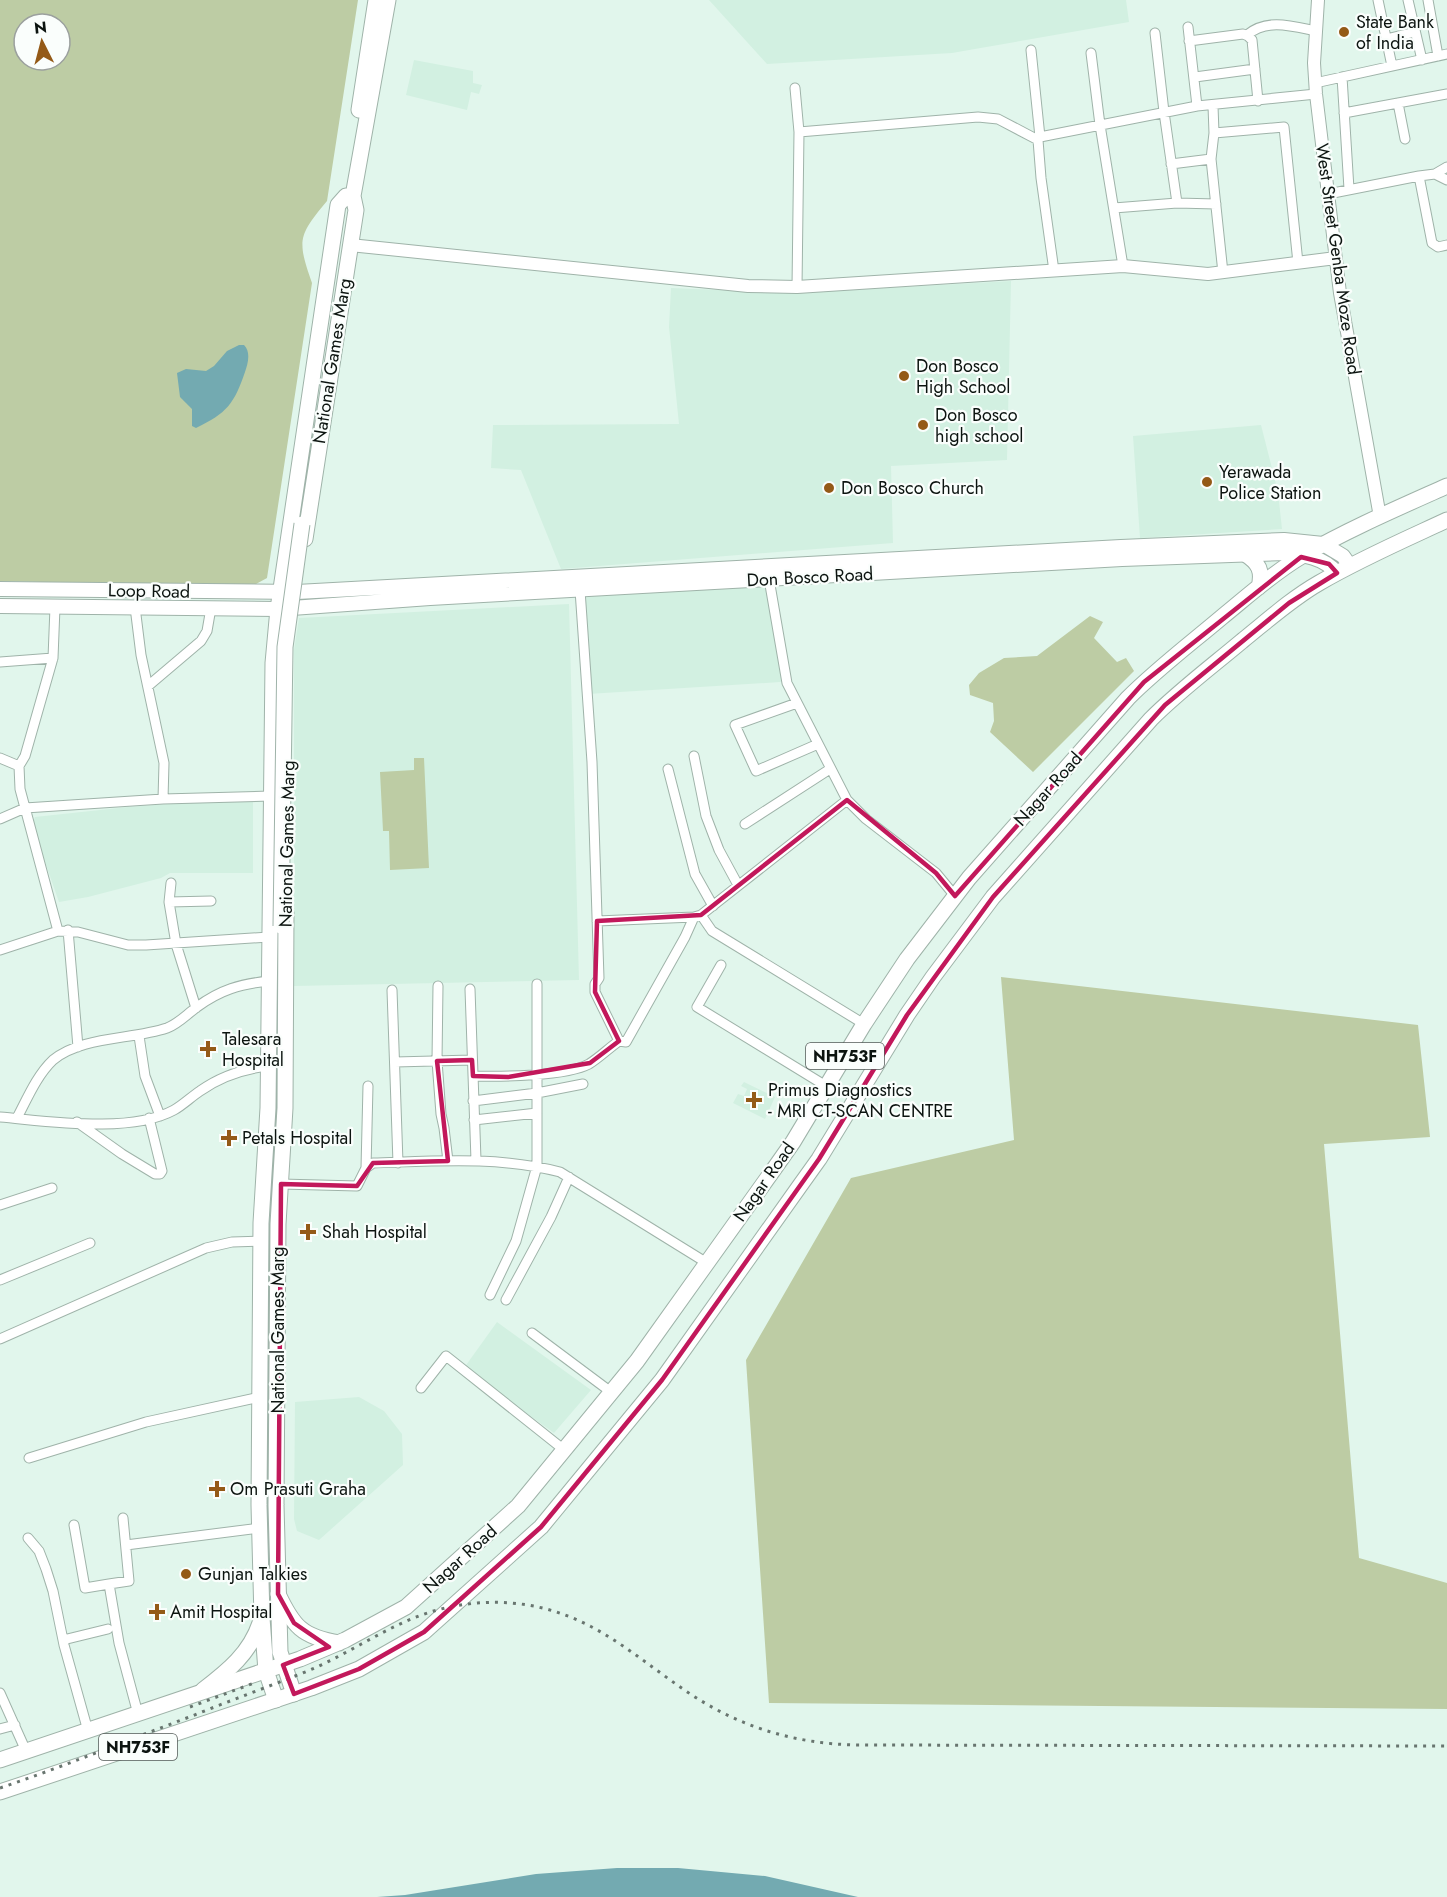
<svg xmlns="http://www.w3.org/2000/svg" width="1447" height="1897" viewBox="0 0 1447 1897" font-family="Jost,sans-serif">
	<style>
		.built { fill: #d2f0e1 }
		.green { fill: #bdcca4; fill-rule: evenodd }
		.water { fill: #73aab1 }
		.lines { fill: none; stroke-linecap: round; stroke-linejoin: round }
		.minor-casing { stroke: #9fb3a9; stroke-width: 11 }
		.tertiary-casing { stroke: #9fb3a9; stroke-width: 14 }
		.secondary-casing { stroke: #9fb3a9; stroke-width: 16 }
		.primary-casing { stroke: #9fb3a9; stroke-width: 17 }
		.trunk-casing { stroke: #9fb3a9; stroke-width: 17 }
		.minor { stroke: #fff; stroke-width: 9 }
		.tertiary { stroke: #fff; stroke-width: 12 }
		.secondary { stroke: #fff; stroke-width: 14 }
		.primary { stroke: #fff; stroke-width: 15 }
		.trunk { stroke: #fff; stroke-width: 15 }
		.rail { stroke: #68756f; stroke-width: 3; stroke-dasharray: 3 6; stroke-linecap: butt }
		.primary-bridge-casing { stroke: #9fb3a9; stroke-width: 17; stroke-linecap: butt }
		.primary-bridge { stroke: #fff; stroke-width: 15 }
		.marked { fill: none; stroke: #c2185b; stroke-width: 4.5; stroke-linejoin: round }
		.poi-dot { fill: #945a17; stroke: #fafefc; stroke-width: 2 }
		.labels { text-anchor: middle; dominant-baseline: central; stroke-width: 4.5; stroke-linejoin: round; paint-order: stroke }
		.shield { fill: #fafefc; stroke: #535a57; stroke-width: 1.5 }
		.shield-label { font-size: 16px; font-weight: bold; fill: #0c1410 }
		.poi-label { font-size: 18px; fill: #0c1410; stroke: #fafefc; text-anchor: start }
		.street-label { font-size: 18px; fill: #0c1410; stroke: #fafefc }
	</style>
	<rect width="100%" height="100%" fill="#e1f6ec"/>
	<path class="built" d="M709,0H1126L1129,22L952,53L767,64Z
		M414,60L473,71V83L482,85L479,94L471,92L467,110L406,95Z
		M1011,281L1007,460L891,466L893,543L561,569L521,470L491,468L493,425L679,424L669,327L671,288L796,293Z
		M1261,425L1278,492L1282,529L1140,538L1133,436Z
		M766,582L789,678L780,682L588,694L583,595Z
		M569,604L579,980L294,986V650L299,618Z
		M253,798V873H170L161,878L88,897L59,902L32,825L35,817L128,807Z
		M744,1082L775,1097L765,1119L733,1103L738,1094L744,1096L747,1089L741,1086Z
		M497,1322L591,1390L554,1433L464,1368Z
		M359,1397L384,1411L402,1434L403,1465L319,1540L297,1531L294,1519L295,1402Z"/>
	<path class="green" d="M0,0H358L327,201C298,236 297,240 312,283L267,578L256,584L243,587L0,581ZM24,24H60V60H24Z
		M1090,616L1103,622L1094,638L1117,662L1126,658L1134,671L1033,772L990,732L994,721L993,703L970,695L969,685L979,673L1004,658L1037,656Z
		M414,758H424L429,868L390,870L389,831H383L380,772L414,770Z
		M1001,977L1418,1025L1430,1137L1324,1144L1359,1558L1447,1583V1709L769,1703L746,1360L851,1178L1014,1140Z"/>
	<path class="water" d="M239,345H244C251,352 248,363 245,372C234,404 227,413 196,428L192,426V409L180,397L177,373L186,369L206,371L214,366L227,351Z
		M617,1868H678L765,1876L858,1897H377L405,1895L536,1874Z"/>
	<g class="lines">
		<g class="minor-casing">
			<path id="minor" d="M1378,0L1392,66
				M1408,0L1422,60
				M1428,0L1438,56
				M1188,27L1197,106
				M1155,33L1164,112L1177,203
				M1247,35C1267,18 1292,26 1316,31
				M1386,39L1415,32
				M1189,41L1243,34L1248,36L1252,40L1258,101
				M1031,50L1040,137
				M1091,53L1100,125L1123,266
				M1195,77L1255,69
				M1342,77L1349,189
				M1315,83L1447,54
				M795,88L799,132L797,287
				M1398,103L1405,139
				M1213,106L1214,133L1211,159L1223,273
				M1344,113L1447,94
				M799,132L978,117L998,119L1038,140
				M1214,133L1284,127L1298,263
				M1171,164L1211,159
				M1435,174L1447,180
				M1419,176L1432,243L1438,247L1447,245
				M1328,194L1419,176L1435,174L1447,167
				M1114,208L1177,203L1216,204
				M1054,271L1041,178L1038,140L1040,137L1197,106L1316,94
				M769,579L787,683L847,800L866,819L936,873L955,896
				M580,590L592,762L599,978L595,984V992L619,1041
				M55,607L53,658L25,756L19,766L20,789L58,931
				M135,607L141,655L164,763L163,799
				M0,662L53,658
				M148,686L201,641L207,631L211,608
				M797,703L735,725L756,771L818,744
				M694,756L706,816L719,850L738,885
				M0,758L19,766
				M668,769L695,874L713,906
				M0,819L25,808L163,799L270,796
				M745,824L830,769
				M171,883L169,902L176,944L196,1008
				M169,902L211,901
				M701,915L712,931L864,1024
				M597,921L694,917L701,915L847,800
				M68,930L78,1047
				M0,950L58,931L78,932L128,945H146L269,937
				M721,965L697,1007L826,1086
				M438,986L437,1061L441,1114L444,1128L448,1161
				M470,989L476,1160
				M392,990L398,1163
				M139,1036L145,1076L160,1116
				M395,1062L472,1060
				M473,1076C500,1077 567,1076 589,1064C599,1058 609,1048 619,1041L626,1042L685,937L694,917
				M473,1101L537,1093L583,1084
				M0,1117C48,1121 130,1134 174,1110C183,1105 191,1097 200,1091C221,1076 242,1069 268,1066
				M17,1118C27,1099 37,1075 53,1060C82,1036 131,1040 167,1028C178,1024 187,1014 197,1007C220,990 240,984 269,981
				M474,1120L537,1113
				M77,1122L122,1154L155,1174H160L162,1171L149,1118
				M366,1168L368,1086
				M281,1184L357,1186L366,1168L373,1163C437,1161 498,1156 560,1172L707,1263
				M0,1205L52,1188
				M0,1280L90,1243
				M490,1295L516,1241L537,1166V984
				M506,1300L551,1217L569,1177
				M532,1333L611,1392
				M0,1339L206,1248L232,1242L261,1241
				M421,1388L446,1356L563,1449
				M29,1458L146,1422L260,1397
				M74,1525L85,1588L109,1584L119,1643L138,1714
				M28,1538L39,1551L46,1569L53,1591L64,1645L88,1731
				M126,1545L260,1528
				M109,1584L129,1581L123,1518
				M63,1640L108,1629
				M0,1693L26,1751
				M0,1729L15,1725"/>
		</g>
		<g class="tertiary-casing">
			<path id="tertiary" d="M1318,0L1314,63L1316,94L1340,293L1380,517
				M350,245L748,286L797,287L1123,266L1208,274L1336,258"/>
		</g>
		<g class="secondary-casing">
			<path id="secondary" d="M0,589L297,592L1121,547L1284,540L1323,544L1343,556L1350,566
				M0,606L278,609L430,598L1122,559L1285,553C1305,555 1323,557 1337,573"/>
		</g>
		<g class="primary-casing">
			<path id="primary" d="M359,110L376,0
				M305,539L356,210L353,196L388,0
				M286,913L285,1108L278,1224L276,1505L280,1652L294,1694
				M203,1690C228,1671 250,1653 260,1623
				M276,1700L266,1671L262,1618L259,1505L261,1223L268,1108L273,663L278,609L338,205L346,196"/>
		</g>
		<g class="trunk-casing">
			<path id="trunk" d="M1245,554C1259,563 1263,571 1259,587
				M278,1594C293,1626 302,1637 339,1643
				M0,1760L300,1659L345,1640L406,1607L518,1506L637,1361L774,1169L793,1142L864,1024L907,959L969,878L1128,698C1157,669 1190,644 1222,617C1248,596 1273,573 1302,556C1349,529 1398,508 1447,486
				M0,1792L311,1688L359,1669L424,1632L541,1527L662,1380L799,1187L819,1159L907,1015L933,977L993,897L1151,719C1179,691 1211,667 1242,641C1267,621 1291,599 1319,583C1360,559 1404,540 1447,520"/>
		</g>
		<use href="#minor" class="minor"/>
		<use href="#tertiary" class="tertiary"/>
		<use href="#secondary" class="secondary"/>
		<use href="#primary" class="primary"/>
		<use href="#trunk" class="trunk"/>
		<path class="rail" d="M190,1707L254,1683
			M0,1788C65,1766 128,1740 192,1716C231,1700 271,1686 310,1670C357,1650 399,1617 450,1607C488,1599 528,1601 565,1615C609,1631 645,1663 683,1689C736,1726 793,1744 858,1745L1447,1746"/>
		<g class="primary-bridge-casing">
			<path id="primary-bridge" d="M281,926L285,647L302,524"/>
		</g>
		<use href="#primary-bridge" class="primary-bridge"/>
	</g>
	<path class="marked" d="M1301,557L1329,564L1337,573L1289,603L1165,705L993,897L907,1015L819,1159L662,1380L541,1527L424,1632L359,1669L294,1694L283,1665L329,1647L294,1623L278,1594L281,1184L357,1186L373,1163L448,1161L437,1061L472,1060L473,1076L508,1077L590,1063L619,1041L595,992L597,921L701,915L847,800L936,873L955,896L1144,682Z"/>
	<g class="poi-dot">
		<circle cx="1344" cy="32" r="6"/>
		<circle cx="904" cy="376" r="6"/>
		<circle cx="923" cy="425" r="6"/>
		<circle cx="1207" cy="482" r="6"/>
		<circle cx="829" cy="488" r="6"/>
		<path d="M205 1040h6v6h6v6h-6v6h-6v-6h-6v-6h6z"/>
		<path d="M751 1091h6v6h6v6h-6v6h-6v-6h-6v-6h6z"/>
		<path d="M226 1129h6v6h6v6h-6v6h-6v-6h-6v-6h6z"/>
		<path d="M305 1223h6v6h6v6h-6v6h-6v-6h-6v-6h6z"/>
		<path d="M214 1480h6v6h6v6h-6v6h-6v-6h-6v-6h6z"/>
		<circle cx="186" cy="1574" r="6"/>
		<path d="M154 1603h6v6h6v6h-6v6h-6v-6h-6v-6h6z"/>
	</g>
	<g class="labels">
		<g class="shield">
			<rect x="806" y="1043" width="78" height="26" rx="4.5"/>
			<rect x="99" y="1734" width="78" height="26" rx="4.5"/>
		</g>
		<g class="shield-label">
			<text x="845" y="1056">NH753F</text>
			<text x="138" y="1747">NH753F</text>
		</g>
		<g class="poi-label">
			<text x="1356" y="22">State Bank<tspan x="1356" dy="21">of India</tspan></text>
			<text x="916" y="366">Don Bosco<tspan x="916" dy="21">High School</tspan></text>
			<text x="935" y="415">Don Bosco<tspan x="935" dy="21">high school</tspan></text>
			<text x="1219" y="472">Yerawada<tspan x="1219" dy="21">Police Station</tspan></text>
			<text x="841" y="488">Don Bosco Church</text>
			<text x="222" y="1039">Talesara<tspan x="222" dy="21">Hospital</tspan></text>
			<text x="768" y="1090">Primus Diagnostics<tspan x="768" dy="21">- MRI CT-SCAN CENTRE</tspan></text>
			<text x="242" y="1138">Petals Hospital</text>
			<text x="322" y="1232">Shah Hospital</text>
			<text x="230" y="1489">Om Prasuti Graha</text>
			<text x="198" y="1574">Gunjan Talkies</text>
			<text x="170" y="1612">Amit Hospital</text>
		</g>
		<g class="street-label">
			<text transform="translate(1338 259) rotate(82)">West Street Genba Moze Road</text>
			<text transform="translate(332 361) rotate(-81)">National Games Marg</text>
			<text transform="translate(810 577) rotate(-3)">Don Bosco Road</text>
			<text transform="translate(149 591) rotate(1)">Loop Road</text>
			<text transform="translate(1048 789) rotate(-48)">Nagar Road</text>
			<text transform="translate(287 844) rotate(-89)">National Games Marg</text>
			<text transform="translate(764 1182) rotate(-55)">Nagar Road</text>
			<text transform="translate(278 1330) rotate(-90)">National Games Marg</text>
			<text transform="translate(460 1559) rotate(-42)">Nagar Road</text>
		</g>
	</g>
	<g transform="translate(42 42) rotate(354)"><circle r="28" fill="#fafefc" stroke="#9ba09e" stroke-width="1.5"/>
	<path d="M0-4.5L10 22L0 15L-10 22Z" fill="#945a17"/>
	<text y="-9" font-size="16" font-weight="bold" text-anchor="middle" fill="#0c1410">N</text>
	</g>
</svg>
